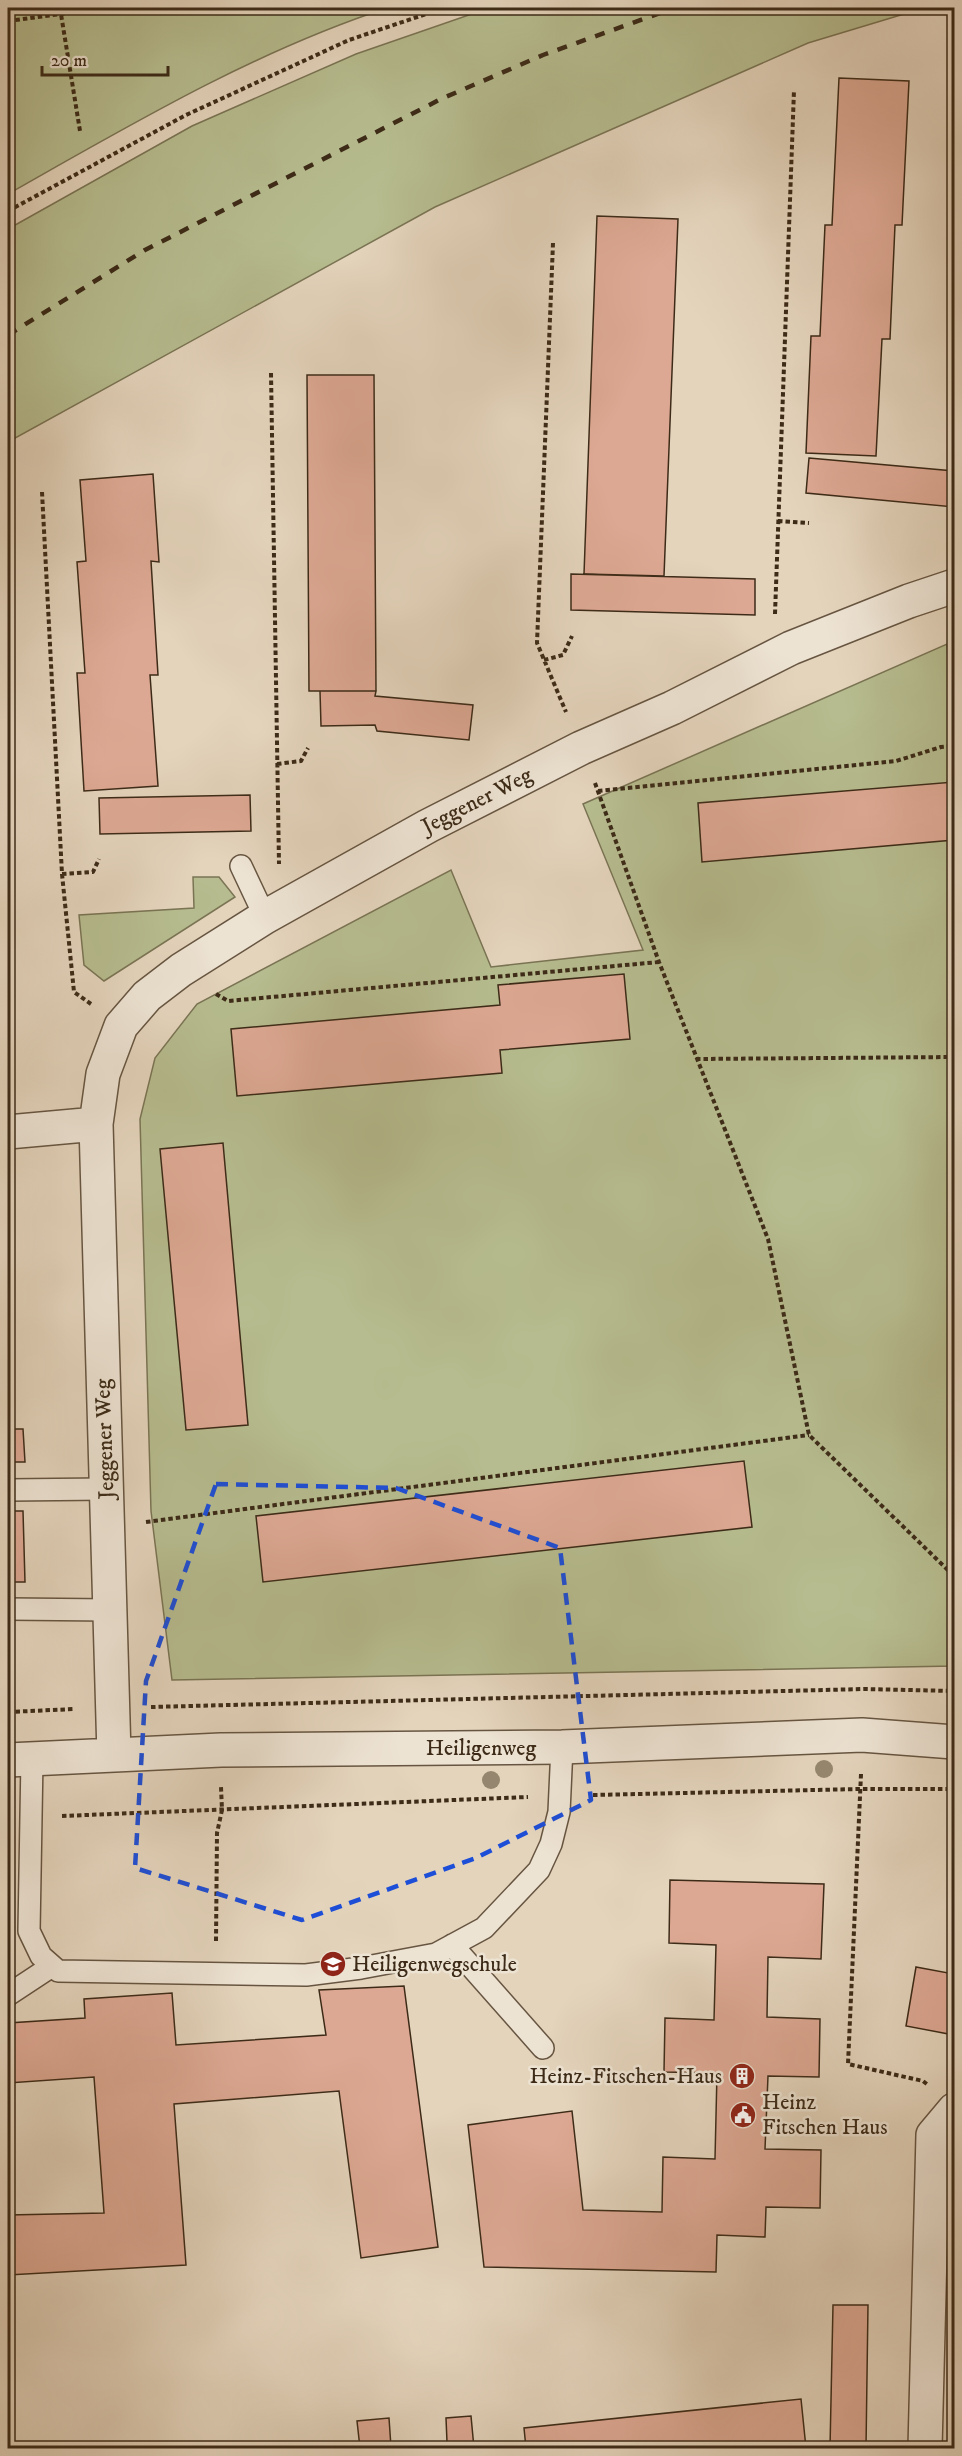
<svg xmlns="http://www.w3.org/2000/svg" width="962" height="2456" viewBox="0 0 962 2456" font-family="'IM FELL DW Pica',serif">
	<style>
		.green { fill: #b6bc8f; stroke: #7a7454; stroke-width: 1.5 }
		.building { fill: #dda893; stroke: #3d2b18; stroke-width: 1.5 }
		.lines { fill: none; stroke-linecap: round; stroke-linejoin: round }
		.lane-casing { stroke: #675541; stroke-width: 24 }
		.street-casing { stroke: #675541; stroke-width: 36 }
		.path { stroke: #3d2b18; stroke-width: 4; stroke-dasharray: 4.5 3; stroke-linecap: butt }
		.lane { stroke: #ede3d3; stroke-width: 21 }
		.street { stroke: #ede3d3; stroke-width: 33 }
		.rail { stroke: #3d2b18; stroke-width: 4.5; stroke-dasharray: 10 10; stroke-linecap: butt }
		.tree { fill: #95876f }
		.marked { fill: none; stroke: #1d4ed8; stroke-width: 4.5; stroke-dasharray: 12 8; stroke-linejoin: round }
		.labels { text-anchor: middle; dominant-baseline: central; stroke-width: 5; stroke-linejoin: round; paint-order: stroke }
		.street-label { font-size: 22px; fill: #3d2b18; stroke: #ede3d3 }
		.poi-label { font-size: 22px; fill: #3d2b18; stroke: #ede3d3; text-anchor: start }
	</style>
	<rect width="100%" height="100%" fill="#e4d4bc"/>
	<filter id="stains"><feTurbulence type="fractalNoise" baseFrequency=".00333" numOctaves="4"/><feColorMatrix values="0 0 0 0 .2 0 0 0 0 .09 0 0 0 0 .02 0 0 0 .5 -.17"/></filter>
	<radialGradient id="worn" r=".72"><stop offset=".6" stop-color="#630" stop-opacity="0"/><stop offset="1" stop-color="#630" stop-opacity=".3"/></radialGradient>
	<path class="green" d="M8,8H387C253,52 130,125 8,194Z
		M489,8H924L808,43L435,207L8,442V229L192,126L356,54Z
		M947,644L954,731V1666L172,1680L151,1511L140,1119L155,1058L197,1004L451,870L491,967L643,950L583,804Z
		M193,877H219L235,897L104,981L84,965L79,915L194,908Z"/>
	<path class="building" d="M839,78L909,81L902,225H895L890,339H882L876,456L806,453L811,336H820L825,225H832Z
		M597,216L678,219L664,576L584,574Z
		M307,375H374L376,691H309Z
		M809,458L954,471V507L806,493Z
		M153,474L159,562L151,561L158,675H150L158,786L84,791L77,673H85L77,562L86,561L80,480Z
		M571,574L755,579V615L571,610Z
		M320,691H376L375,696L473,705L469,740L377,731L375,725L321,726Z
		M954,782V840L702,862L698,803Z
		M250,795L251,831L100,834L99,798Z
		M624,974L630,1039L500,1050L502,1073L237,1096L231,1029L500,1005L498,985Z
		M223,1143L248,1425L186,1430L160,1149Z
		M8,1429H23L25,1462H8Z
		M744,1461L752,1527L263,1582L256,1516Z
		M8,1511H23L25,1582H8Z
		M670,1880L824,1884L821,1959L768,1957L767,2017L820,2019L819,2077L768,2076L765,2149L821,2150L820,2208L766,2207L765,2237L717,2235L716,2272L484,2267L468,2125L572,2111L583,2210L662,2212L663,2157L715,2159L717,2073L664,2072L665,2018L714,2020L716,1945L669,1943Z
		M916,1967L954,1974V2035L906,2026Z
		M404,1986L438,2247L361,2258L339,2091L174,2104L186,2265L8,2275V2215L104,2213L94,2077L8,2083V2023L85,2018L84,1999L172,1993L176,2045L326,2035L319,1990Z
		M833,2305H868L866,2448H830Z
		M801,2399L806,2448H526L524,2428Z
		M471,2416L474,2448H411V2445L447,2442L446,2418Z
		M389,2418L391,2447L411,2445V2448H360L357,2421Z"/>
	<g class="lines">
		<g class="lane-casing">
			<path id="lane" d="M241,866L265,917
				M8,1490L106,1489
				M8,1609L110,1610
				M32,1759L29,1931L41,1956L58,1971L306,1975L361,1968L436,1954L484,1928L539,1870L551,1844L559,1812L562,1747
				M452,1945L543,2048
				M8,1995L52,1966"/>
		</g>
		<g class="street-casing">
			<path id="street" d="M8,1132L96,1124
				M114,1755L96,1124L103,1074L121,1026L147,996L181,970L265,917L428,826L581,748L672,708L791,648L909,601L954,586
				M8,1760L221,1750L562,1747L862,1735L954,1742
				M925,2448L933,2135L954,2110"/>
		</g>
		<path class="path" d="M60,8L80,131
			M8,21L105,8
			M8,211L186,115L349,40L444,8
			M553,243L537,643L566,712
			M271,373L279,864
			M42,492L62,874L74,992L91,1004
			M778,521L809,523
			M775,614L794,90
			M544,660L563,655L572,636
			M277,764L301,761L308,748
			M595,783L659,962L768,1239L809,1435L954,1576
			M598,791L896,761L941,747L954,746
			M62,874L93,872L99,859
			M216,994L228,1001L659,962
			M696,1059L954,1057
			M146,1522L809,1435
			M151,1707L864,1689L954,1691
			M8,1712L75,1709
			M861,1774L848,2064L923,2081L928,2085
			M593,1795L860,1789H954
			M62,1816L528,1797
			M216,1941L217,1833L222,1810L221,1787"/>
		<use href="#lane" class="lane"/>
		<use href="#street" class="street"/>
		<path class="rail" d="M8,335L145,250L441,99L543,55L674,8"/>
	</g>
	<g class="tree">
		<circle cx="824" cy="1769" r="9"/>
		<circle cx="491" cy="1780" r="9"/>
	</g>
	<path class="marked" d="M216,1484L396,1488L560,1548L591,1800L476,1858L302,1920L135,1868L146,1681Z"/>
	<defs>
		<g id="school-disc" transform="scale(1.35)"><circle r="9.5" fill="#8f2418" stroke="#ede3d3"/><path d="M0-5L7-2L0 1L-7-2ZM-4 1L0 2.5L4 1V4Q0 6-4 4Z" fill="#fff"/></g>
		<g id="building-disc" transform="scale(1.35)"><circle r="9.5" fill="#8f2418" stroke="#ede3d3"/><path d="M-4-6H4V6H1V3H-1V6H-4ZM-2.5-4.3h1.7v1.8h-1.7ZM.8-4.3h1.7v1.8H.8ZM-2.5-1h1.7V.8h-1.7ZM.8-1h1.7V.8H.8Z" fill="#fff"/></g>
		<g id="civic-disc" transform="scale(1.35)"><circle r="9.5" fill="#8f2418" stroke="#ede3d3"/><path d="M-.6-6.5H3V-4.5H.6V-3L4-1V1h2V6H-6V1h2V-1L-.6-3ZM-1.2 2.5V6h2.4V2.5Z" fill="#fff"/></g>
	</defs>
	<g fill-rule="evenodd">
		<use href="#school-disc" x="333" y="1964"/>
		<use href="#building-disc" x="742" y="2076"/>
		<use href="#civic-disc" x="743" y="2115"/>
	</g>
	<g class="labels">
		<g class="street-label">
			<text transform="translate(477 801) rotate(-27)">Jeggener Weg</text>
			<text transform="translate(105 1439) rotate(-92)">Jeggener Weg</text>
			<text x="481" y="1748">Heiligenweg</text>
		</g>
		<g class="poi-label">
			<text x="352" y="1964">Heiligenwegschule</text>
			<text x="722" y="2076" text-anchor="end">Heinz-Fitschen-Haus</text>
			<text x="762" y="2102">Heinz<tspan x="762" dy="25">Fitschen Haus</tspan></text>
		</g>
	</g>
	<rect width="962" height="2456" fill="none" stroke="#e4d4bc" stroke-width="30"/>
	<rect x="9" y="9" width="944" height="2438" fill="none" stroke="#3d2b18" stroke-width="3"/>
	<rect x="15" y="15" width="932" height="2426" fill="none" stroke="#3d2b18" stroke-width="1.5"/>
	<path d="M42 66v9h126v-9" fill="none" stroke="#3d2b18" stroke-width="3"/>
	<text x="51" y="66" font-size="18" fill="#3d2b18" stroke="#ede3d3" stroke-width="4.5" paint-order="stroke">20 m</text>
	<rect width="100%" height="100%" filter="url(#stains)"/>
	<rect width="100%" height="100%" fill="url(#worn)"/>
</svg>
